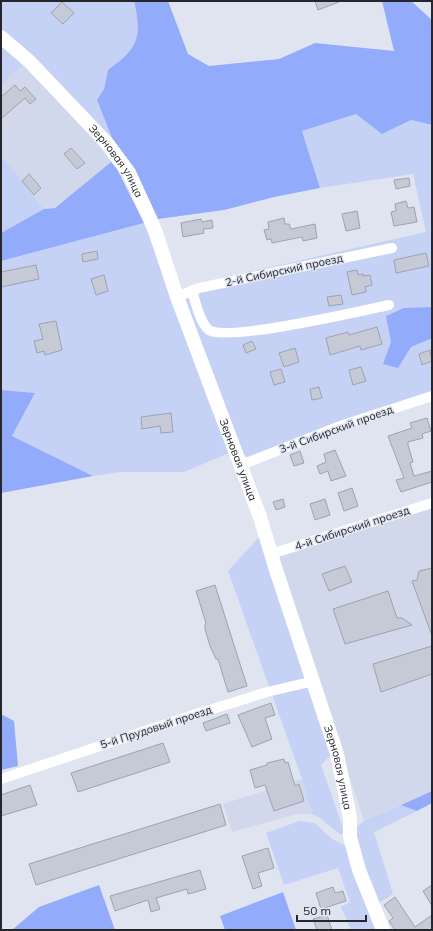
<svg xmlns="http://www.w3.org/2000/svg" width="433" height="931" viewBox="0 0 433 931" font-family="Mulish,sans-serif">
	<style>
		.built { fill: #d1d8ec }
		.green { fill: #c5d1f5 }
		.forest { fill: #93abfb }
		.building { fill: #c5cad6; stroke: #9ea2af }
		.lines { fill: none; stroke-linecap: round; stroke-linejoin: round }
		.street { stroke: #fff; stroke-width: 10 }
		.secondary { stroke: #fff; stroke-width: 14 }
		.labels { text-anchor: middle; dominant-baseline: central; stroke-width: 3; stroke-linejoin: round; paint-order: stroke }
		.street-label { font-size: 11px; fill: #24262b; stroke: #e0e4f1 }
	</style>
	<rect width="100%" height="100%" fill="#e0e4f1"/>
	<path class="built" d="M23,64L100,147L111,162L55,208L44,209L1,155V85Z
		M432,506V791L364,821L278,560L279,556Z
		M302,779L312,814H297L232,832L223,804Z"/>
	<path class="green" d="M1,1H134C142,37 139,48 108,70L104,89L97,100L112,138L1,31Z
		M1,46L23,64L1,85Z
		M356,114L382,134L411,120L432,125V401L344,429L253,464L249,457L244,455L184,302L188,288L197,284L426,232L413,174L320,188L302,131Z
		M1,155L44,209L1,233Z
		M144,223L207,398L229,453L184,472H120L93,476L12,436L35,393L1,390V261Z
		M260,536L331,755L321,765L344,831L341,835L319,817L312,814L302,779L228,571Z
		M401,805L417,811L374,832L393,894L376,905L353,830L364,821Z
		M299,821L315,823L332,839L348,847L377,930H351L341,907L350,902L338,868L284,885L266,833Z"/>
	<path class="forest" d="M134,1H168L188,54L209,66L279,59L315,43L394,51L382,1H411L432,20V125L411,120L382,134L356,114L302,131L320,188L274,197L224,210L158,219L135,169L112,138L97,100L104,89L108,70C139,48 142,37 134,1Z
		M111,162L117,169L144,223L1,261V233L44,209L55,208Z
		M432,307V338L411,347L398,368L383,364L391,342L386,316L404,308Z
		M1,390L35,393L12,436L93,476L1,493Z
		M1,714L14,721L18,766L1,770Z
		M432,791V803L417,811L401,805Z
		M99,885L115,930H12L39,907Z
		M283,892L296,930H225L220,916Z"/>
	<path class="building" d="M315,1H339V2L318,10Z
		M62,2L74,13L63,24L51,13Z
		M15,85L20,91L25,87L36,99L30,104L25,98L1,119V97Z
		M71,148L85,163L77,169L64,154Z
		M29,174L41,188L34,195L22,181Z
		M409,178L410,186L396,189L394,180Z
		M406,201L408,208L414,207L417,222L394,226L391,212L396,211L395,204Z
		M357,211L360,228L346,231L342,214Z
		M284,218L285,224H289L291,229L315,224L317,238L303,241L302,237L272,243L271,239L267,240L264,230L269,229L268,222Z
		M201,219L202,222L212,220L213,228L203,229L204,233L183,237L181,223Z
		M97,251L98,259L83,262L82,254Z
		M426,253L429,266L396,273L394,260Z
		M36,265L39,279L1,287V272Z
		M357,270L358,275L363,274V276L370,275L372,285L365,287L366,292L352,295L347,272Z
		M104,275L108,291L96,295L91,279Z
		M341,295L343,304L329,306L327,297Z
		M56,321L62,350L45,355L44,351L37,353L34,341L43,339L39,324Z
		M377,327L382,344L361,350L360,346L330,355L326,338L348,332L349,335Z
		M252,341L256,349L246,353L243,345Z
		M295,348L299,362L284,367L279,353Z
		M430,350L432,361L422,365L419,354Z
		M361,367L366,381L353,385L349,370Z
		M281,369L285,382L274,385L270,372Z
		M319,387L322,398L312,400L310,389Z
		M171,413L173,432L161,433L160,426L142,429L141,417Z
		M427,418L431,431L422,434L423,438L408,442V445L413,462L410,463L414,476L432,471V482L401,492L396,480L404,478L388,436L412,428L410,423Z
		M335,450L346,476L331,481L328,471L320,474L317,466L326,462L324,454Z
		M300,451L304,463L294,466L290,455Z
		M352,488L358,506L344,511L338,493Z
		M283,499L285,507L276,510L273,502Z
		M325,499L330,515L315,520L310,504Z
		M345,566L352,582L329,591L322,574Z
		M432,568V632L431,633L412,581L417,580L419,571Z
		M215,585L247,686L228,692L218,659H216L210,646L205,629V624L206,623L196,591Z
		M388,591L397,618H402L412,625L345,644L333,609Z
		M432,646V674L381,692L373,664Z
		M271,703L275,715L265,718L272,739L252,747L238,715Z
		M227,714L230,723L206,731L203,723Z
		M163,743L170,762L78,792L71,773Z
		M284,759L285,763L288,762L295,786L299,784L304,801L274,811L265,785L255,788L250,770L267,765V763Z
		M30,785L37,805L1,816V795Z
		M220,804L226,825L36,885L29,864Z
		M268,848L274,868L258,873L262,886L253,889L242,856Z
		M200,870L206,889L188,894L187,889L156,898L160,909L151,912L148,900L115,911L110,896Z
		M432,885V906L423,891Z
		M333,887L335,893L343,891L346,901L321,909L316,893Z
		M395,897L415,927L432,915V930H395L389,921L393,918L384,905Z
		M327,915L332,930H317L313,919Z"/>
	<g class="lines">
		<path class="street" d="M192,291C196,302 199,322 209,330C227,342 361,311 389,305
			M177,297L199,288L392,248
			M241,465L343,425L432,396
			M271,554L432,503
			M1,779L190,716L267,692L314,681"/>
		<path class="secondary" id="s1" d="M1,37L29,61L106,142L129,173L155,230L177,297L260,517L276,570L337,754L350,818V837L359,870L383,930"/>
	</g>
	<g class="labels">
		<g class="street-label">
			<text stroke="none"><textPath href="#s1" startOffset="170">Зерновая улица</textPath></text>
			<text transform="translate(284 270) rotate(-12)">2-й Сибирский проезд</text>
			<text transform="translate(336 429) rotate(-20)">3-й Сибирский проезд</text>
			<text stroke="none"><textPath href="#s1" startOffset="494">Зерновая улица</textPath></text>
			<text transform="translate(352 528) rotate(-18)">4-й Сибирский проезд</text>
			<text transform="translate(156 727) rotate(-18)">5-й Прудовый проезд</text>
			<text stroke="none"><textPath href="#s1" startOffset="818">Зерновая улица</textPath></text>
		</g>
	</g>
	<rect width="433" height="931" fill="none" stroke="#24262b" stroke-width="4"/>
	<path d="M297 915v6h69v-6" fill="none" stroke="#24262b" stroke-width="2"/>
	<text x="303" y="915" font-size="12" fill="#24262b" stroke="#e0e4f1" stroke-width="3" paint-order="stroke">50 m</text>
</svg>
